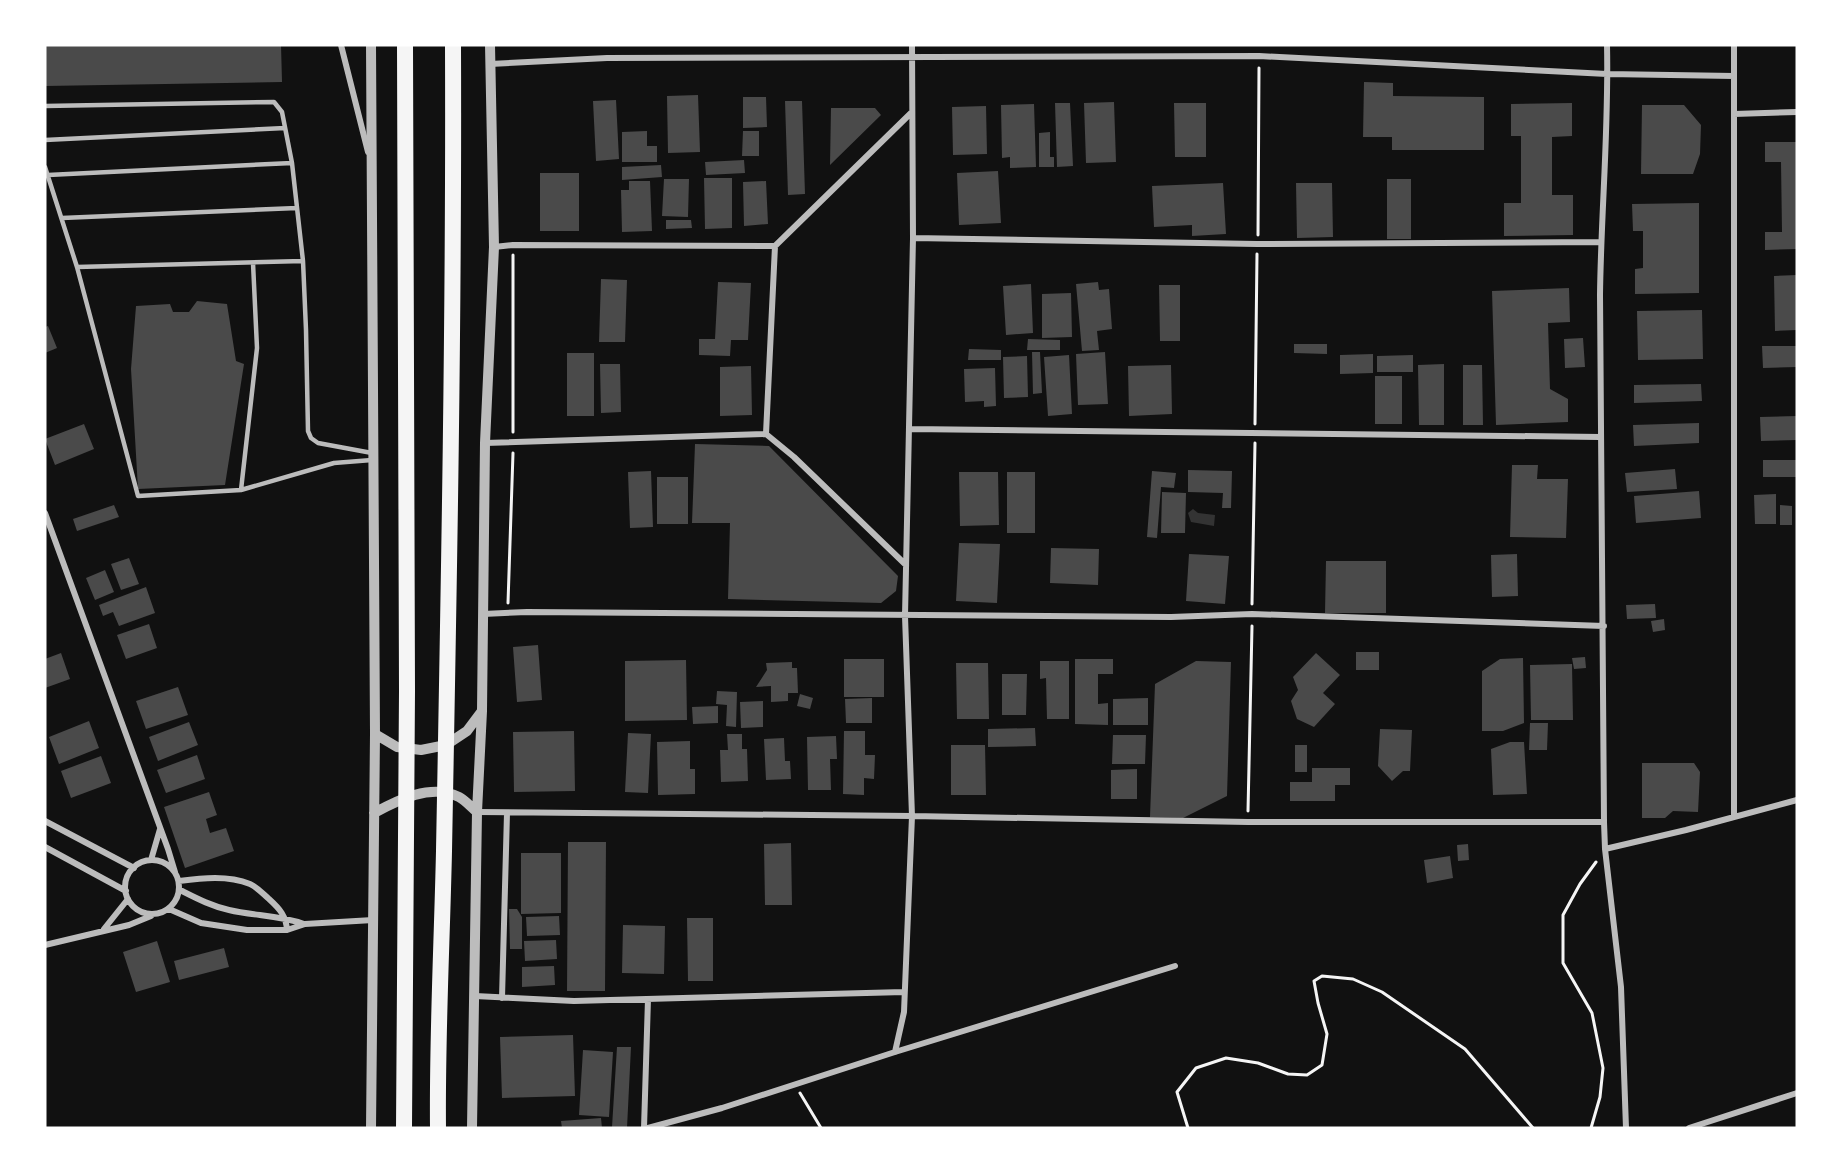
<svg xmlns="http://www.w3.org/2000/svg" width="1842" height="1173" viewBox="0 0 1842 1173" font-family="'Varela Round',sans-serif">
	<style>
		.water { fill: #333 }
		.building { fill: #4a4a4a }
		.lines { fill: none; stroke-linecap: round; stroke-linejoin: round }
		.path { stroke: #f5f5f5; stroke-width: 3 }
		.service { stroke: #bcbcbc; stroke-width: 4.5 }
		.minor { stroke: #bcbcbc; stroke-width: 6 }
		.tertiary { stroke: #bcbcbc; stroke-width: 10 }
		.trunk { stroke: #f5f5f5; stroke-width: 16 }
	</style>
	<rect width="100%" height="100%" fill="#111"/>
	<path class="water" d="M1193,509L1198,513L1215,515L1214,526L1191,522L1188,513Z"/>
	<path class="building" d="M45,45H281L282,82L45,86Z
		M1364,82L1393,83V96L1484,97V150H1392V137H1363Z
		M698,95L700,152L668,153L667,96Z
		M743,97H766L767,127L743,128Z
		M616,100L619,159L596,161L593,101Z
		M785,101H802L805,194L788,195Z
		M1114,102L1116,162L1086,163L1084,103Z
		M1055,103H1070L1073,166L1057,167Z
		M1174,103H1206V157H1175Z
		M1572,103V136L1552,137V195H1573V235L1504,236V203H1521V136H1511V104Z
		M1034,104L1036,167L1010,168V157L1002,158L1001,105Z
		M1642,105H1684L1701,125L1700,154L1693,174H1641Z
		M986,106L987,154L953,155L952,107Z
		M831,108H875L881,115L830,165Z
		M647,131V146H657V162H622V132Z
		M743,131H759V156H742Z
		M1050,132V157H1054V167H1039V133Z
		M1765,142H1797V249L1765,250V232H1782L1781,162H1765Z
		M744,160L745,173L706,175L705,162Z
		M661,165L662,177L622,180V167Z
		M998,171L1001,223L959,225L957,173Z
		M540,173H579V231H540Z
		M704,178H732V228L705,229Z
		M664,179H689L688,217L662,216Z
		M1387,179H1411V239H1387Z
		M629,181H650L652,231L622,232L621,190H629Z
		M766,181L768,224L744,226L743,182Z
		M1223,183L1226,234L1192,236V225L1154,227L1152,186Z
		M1296,183H1332L1333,237L1297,238Z
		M1699,203V293L1635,294V269L1643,268V231H1633L1632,204Z
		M666,220H691L692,228L666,229Z
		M1797,275V330L1775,331L1774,276Z
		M601,279L627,280L625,342H599Z
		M718,282L751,283L748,340H731L730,356L699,355V339H715Z
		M1098,282L1099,290L1109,289L1112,329L1097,331L1099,350L1082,351L1076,284Z
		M1031,284L1033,333L1006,335L1003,286Z
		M1159,285H1180V341H1160Z
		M1569,288L1570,322L1548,323L1550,389L1568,399V422L1496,425L1492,291Z
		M1071,293L1072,337L1042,338V294Z
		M197,301L227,304L236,361L244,364L225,485L138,489L131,369L136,306L170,304L173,312H189Z
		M1702,310L1703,359L1638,360L1637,311Z
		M48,326L57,348L45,353V327Z
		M1583,338L1585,367L1565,368L1564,339Z
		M1028,339L1060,340V350H1027Z
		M1294,344H1327V354L1294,353Z
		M1762,346H1797V367L1763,368Z
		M969,349L1001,350V360H968Z
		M1032,352H1040L1042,393L1033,394Z
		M1105,352L1108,404L1078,405L1076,354Z
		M567,353H594V416H567Z
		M1373,354V373L1340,374V355Z
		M1069,355L1072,414L1048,416L1044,357Z
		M1413,355V372H1377V356Z
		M1027,356L1028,397L1004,398L1003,357Z
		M600,364H620L621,412L601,413Z
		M1444,364V425H1419L1418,365Z
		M1171,365L1172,414L1129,416L1128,366Z
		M1463,365H1482L1483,425H1463Z
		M751,366L752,415L720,416V367Z
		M995,368L996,406L984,407V401L965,402L964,369Z
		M1375,376H1402V424H1375Z
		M1701,384L1702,401L1634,403V385Z
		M1797,416V440L1761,441L1760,417Z
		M1699,423V443L1634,446L1633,425Z
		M84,424L94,449L55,465L45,439Z
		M695,444L769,446L898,576L896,591L881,603L728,599L730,523H692Z
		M1763,460H1797V477H1763Z
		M1512,465H1538L1537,479H1568L1566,538L1510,537Z
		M1675,469L1677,489L1627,492L1625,473Z
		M1188,470L1232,471L1231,508H1222L1223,493L1188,492Z
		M651,471L653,527L630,528L628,472Z
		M1152,471L1176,473L1174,488L1161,487L1157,538L1147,537Z
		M959,472H998L999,525L960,526Z
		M1007,472H1035V533H1007Z
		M657,477H688V524H657Z
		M1699,491L1701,518L1636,523L1634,496Z
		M1162,492L1186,493L1185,533H1161Z
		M1776,494V524H1755L1754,495Z
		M114,505L119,517L77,531L73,519Z
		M1780,505L1792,506V525H1780Z
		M959,543L1000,544L997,603L956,601Z
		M1051,548L1099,549L1098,585L1050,583Z
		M1189,554L1229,556L1225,604L1186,601Z
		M1517,554L1518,596L1492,597L1491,555Z
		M129,558L139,584L121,590L111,564Z
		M1326,561H1386V613H1325Z
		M105,570L114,592L95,600L86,578Z
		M146,587L155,613L119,626L113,612L103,616L99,605Z
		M1655,604L1656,618L1627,619L1626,605Z
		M1664,619L1665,630L1653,632L1651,621Z
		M149,624L157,648L126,659L117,635Z
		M538,645L542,700L517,702L513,647Z
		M1356,652H1379V670H1356Z
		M61,653L70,679L45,688V659Z
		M1316,653L1340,675L1323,693L1335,704L1314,727L1297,719L1291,701L1298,690L1293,677Z
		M1585,657L1586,668L1574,669L1572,658Z
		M1523,658L1524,723L1503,731H1482V671L1500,659Z
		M844,659H884V697H844Z
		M1075,659H1113V674H1098V704L1108,703V725L1075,724Z
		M686,660L687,720L625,721V661Z
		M1040,661H1069V719H1047L1046,678L1040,679Z
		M1196,661L1231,662L1227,796L1183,818L1150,817L1155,684Z
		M792,662V668H797L798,693H788V701L771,702V686L756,687L767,670L766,663Z
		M956,663H988L989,719H957Z
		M1572,664L1573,720H1531L1530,665Z
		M1002,674H1027L1026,715H1002Z
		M178,687L188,715L146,729L136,701Z
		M717,691L737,692L736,727L726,726L727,705L716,704Z
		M800,694L813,698L810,709L797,706Z
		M872,698V723H846L845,699Z
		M1148,698V725H1113V699Z
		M763,701V727L741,728L740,702Z
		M718,706V723L693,724L692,707Z
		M89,721L99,748L59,764L49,737Z
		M189,722L198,745L158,761L149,737Z
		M1530,723H1548L1547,750H1529Z
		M1035,728L1036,746L988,747V729Z
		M1380,729L1412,730L1410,771H1403L1392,781L1378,766Z
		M574,731L575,791L514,792L513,732Z
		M844,731H865V755H875L874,779L864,778V795L843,794Z
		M628,733L651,734L648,793L625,792Z
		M727,734H742V749H747L748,781L721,782L720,750H728Z
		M1113,735H1146L1145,764H1112Z
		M836,736L837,759H830L831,790H808L807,737Z
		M784,738L785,761H790L791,779L766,780L764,739Z
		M690,741V769H695V794L658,795L657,742Z
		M1510,742H1524L1527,794L1493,795L1491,749Z
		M951,745H985L986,795H951Z
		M1295,745H1307V772H1295Z
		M197,755L205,779L166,793L157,770Z
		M101,756L111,783L71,798L61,771Z
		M1642,763H1694L1700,772L1698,812L1673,811L1665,818H1642Z
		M1312,768H1350V785H1335V801H1290V782H1312Z
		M1137,769V799H1111V770Z
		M209,792L217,815L206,819L210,833L226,828L234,851L185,868L164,807Z
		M568,842H606L605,991H567Z
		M791,843L792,905H765L764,844Z
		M1468,844L1469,860L1458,861L1457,845Z
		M521,853H561V913L521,914Z
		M1450,856L1453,878L1427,883L1424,860Z
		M509,909H517L522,917V949H510Z
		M559,916L560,935L527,936L526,917Z
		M687,918H713V981H688Z
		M623,925L665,926L664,974L622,973Z
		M556,940L557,959L525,961L524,941Z
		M157,941L170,982L136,992L123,952Z
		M224,948L229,967L179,980L174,961Z
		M554,966L555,985L522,987V967Z
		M573,1035L575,1096L502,1098L500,1037Z
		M617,1047H631L627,1128L612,1127Z
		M583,1050L613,1052L609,1117L579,1115Z
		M601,1118L602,1128H562L561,1121Z"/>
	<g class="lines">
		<path class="path" d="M1258,235L1259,68
			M513,255V432
			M1255,424L1257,254
			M508,603L513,453
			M1252,604L1255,443
			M1248,811L1252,626
			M800,1093L821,1128
			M1188,1128L1177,1092L1196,1068L1226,1058L1258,1063L1288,1074L1307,1075L1322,1065L1327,1034L1318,1003L1314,981L1322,976L1353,979L1382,992L1465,1049L1533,1128
			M1591,1128L1600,1097L1603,1068L1592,1013L1563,963V915L1580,884L1596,862"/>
		<path class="service" d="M45,106L274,102L282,112L292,163L303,261L306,330L308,431L311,438L318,443L372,453
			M45,140L285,128
			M45,167L77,267L138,496L241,490L334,463L372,460
			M48,175L292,163
			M62,218L297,208
			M77,267L303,261
			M241,490L257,348L253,263"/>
		<path class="minor" d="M341,45L368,152
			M1607,45C1609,128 1601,212 1600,295C1600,471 1604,646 1604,822L1605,849L1621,987L1626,1128
			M490,64L607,58L1259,56L1607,74L1734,76
			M1734,114L1797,112
			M913,238L1257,244L1601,242
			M494,247L513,245L775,246L911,113
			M910,429L1600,437
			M766,434L775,246
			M485,443L766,434L794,457L906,565
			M45,513L168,849L175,872
			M483,614L527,612L1171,617L1252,614L1604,626
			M477,812L912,816L1248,822H1604
			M1734,817V45
			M45,821L134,868
			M45,847L126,891
			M1605,849L1686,830L1797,800
			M151,860L160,829
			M125 887a27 27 0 1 1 54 0a27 27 0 1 1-54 0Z
			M179,881C202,878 228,875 250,884C257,887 263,894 269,899C280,909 286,916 287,930
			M180,890C196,898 211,906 229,910C254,916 279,915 304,924
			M169,909L201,923L247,930H287L305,924L373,920
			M104,929L128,899
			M45,945L129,925L151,916
			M475,996L574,1001L904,992
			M502,998L507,813
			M895,1052L904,1012L912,816L905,616L913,238L912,45
			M644,1128L648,999
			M648,1128L722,1108L895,1052L1175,966
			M1689,1128L1797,1093"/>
		<path class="tertiary" d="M371,45L375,734L371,1128
			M375,734L397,747L421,750L446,745L467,731L482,711
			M374,813C398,800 431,783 459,797C465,800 471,807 477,812
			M472,1128L477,812L482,711L485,443L494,247L490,45"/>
		<path class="trunk" d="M404,1128L407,691L405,45
			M438,1128C437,1035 442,943 444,851C449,582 454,313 453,45"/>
	</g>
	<rect width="1842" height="1173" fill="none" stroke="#ffffff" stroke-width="93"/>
</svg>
